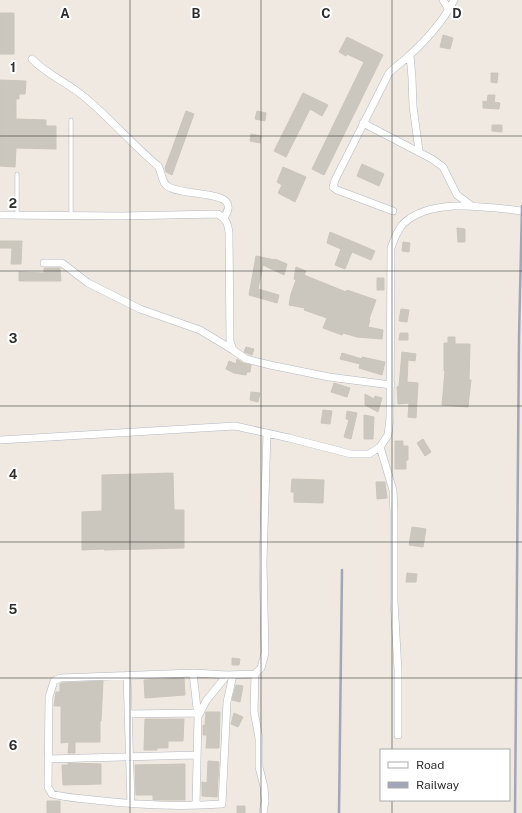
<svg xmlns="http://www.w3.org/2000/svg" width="522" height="813" viewBox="0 0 522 813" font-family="'Public Sans',sans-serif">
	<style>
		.building { fill: #cbc7bf; stroke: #cbc5ba }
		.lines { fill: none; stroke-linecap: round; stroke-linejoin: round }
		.lane-casing { stroke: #b4b7c1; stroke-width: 4.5 }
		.street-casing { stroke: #b4b7c1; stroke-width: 8 }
		.lane { stroke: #fff; stroke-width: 3.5 }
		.street { stroke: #fff; stroke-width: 7 }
		.rail { stroke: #a3a6b8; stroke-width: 2.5 }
		.grid { fill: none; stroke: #2e2e2e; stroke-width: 1; stroke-opacity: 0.55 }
		.grid-label { font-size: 13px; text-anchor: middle; font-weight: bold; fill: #2e2e2e; stroke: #fff; stroke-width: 4; stroke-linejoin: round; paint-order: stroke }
	</style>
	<rect width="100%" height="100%" fill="#efe9e1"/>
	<path class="building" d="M0,13H14V54H0Z
		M443,35L453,38L450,49L440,47Z
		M347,37L383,55L324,175L312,169L364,62L347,54L346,56L339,52Z
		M491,73H498L497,83L491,82Z
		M0,80L26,81L25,94H19V99H16V119L46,120V126H56V149L16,148L15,167L0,166Z
		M303,93L328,105L322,116L310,109L286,157L274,151Z
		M488,95H495L494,102L500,103L499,109L483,108V101L487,102Z
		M186,111L194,114L172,175L166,172L165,168Z
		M257,111L266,113L265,121L255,119Z
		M492,125H502V132L492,131Z
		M251,134L261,136L260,143L250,141Z
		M362,164L384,174L379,186L357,176Z
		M283,167L306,177L295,202L278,193L282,185L277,182Z
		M457,228L465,229V242H458Z
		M330,232L375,251L371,260L352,252L345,269L335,265L341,249L327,243Z
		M0,241H22L21,264H11L12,248H0Z
		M403,242L410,243L409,252L402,251Z
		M256,256L275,260V259L287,264L284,275L263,265L258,289L279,295L277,303L249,295Z
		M296,267L306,271L304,275L346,292L347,290L376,300L369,319L370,320L368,327L383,330L382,339L357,337L343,333L342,335L323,328L327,318L304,310L305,308L289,305L291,294L296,280L294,279Z
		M44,268H60L61,281H19V272L44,273Z
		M377,278H384V290H377Z
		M401,309L409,310L407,322L399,321Z
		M400,333H408V340H399Z
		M448,337H455V344H470L469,380H471L468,407L442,405L445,371H444V343H448Z
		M246,347L254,349L252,355L244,352Z
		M402,352L416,354L415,361L408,360L407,382L418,383L416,418L408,417L409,403L398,404L397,387L399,386Z
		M342,353L362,359V357L385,362L382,375L359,368L360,364L340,359Z
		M237,359L243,363L251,365L250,372H247L246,375L234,373L226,369L229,361L236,364Z
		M334,383L350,388L347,397L331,392Z
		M251,392L260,393L258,402L250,400Z
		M365,394L374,399L375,396L382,398L378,412L365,405Z
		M323,410L332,411L330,424L321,423Z
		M347,411L357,413L351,439L344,437L349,420L346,419Z
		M364,415L374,417L373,439H364Z
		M423,439L431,452L425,456L417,443Z
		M395,441H403V446H408V460H406V469H395Z
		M173,473L174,510H184V548L104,550V549L82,550V512L102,511V475Z
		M292,479L324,480L323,503L294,502V492H291Z
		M376,482H385L387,498L377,499Z
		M412,527L426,529L423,547L409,545Z
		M407,573L417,574L416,582H406Z
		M232,658L240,659L239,665H232Z
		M184,678L185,695L145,698L144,680Z
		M103,681L101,721H100V742H75V753H68L69,742L61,743V706H54L56,692H60V684L61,683Z
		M236,685L243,686L240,702L232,700Z
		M206,712H220L219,748H206L207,735H203V725L205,726Z
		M234,713L243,717L238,727L231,724Z
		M145,719H184L183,741H168V748H157V750H144Z
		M208,761L219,762L217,797L202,796V782L207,783Z
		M68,763L101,764V784L63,785L62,765H68Z
		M185,764V800H153V795H136L135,765Z
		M47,801H60V813H47Z
		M237,806H245V813H237Z"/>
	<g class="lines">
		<g class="lane-casing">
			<path id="lane" d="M17,215V174
				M71,216V120"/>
		</g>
		<g class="street-casing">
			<path id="street" d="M443,0L449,10
				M410,55L412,78L413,106L419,151
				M32,59C46,74 66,82 82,95C109,117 132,144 158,166C162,172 161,181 167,186C180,195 222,192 227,203C230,208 227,213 224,218
				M363,123L432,159L443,167L457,195L472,206
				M393,211L337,190L333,187L335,180L389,73C396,66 404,61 411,54C427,39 444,20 454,0
				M0,215L121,216L218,214C226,219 228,223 229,233L230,341L233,350L246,359L270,365L329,377L391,385
				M44,263H62L88,283L140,309L200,330L233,350
				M0,440L235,426L289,438L351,454H369L380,447L388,435L390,418L391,248C394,239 397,231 403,224C431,197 487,207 522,211
				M380,447L393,490L394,513V601L398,670V735
				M193,673L198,717L196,806
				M255,674L254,711L259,738V767L264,787L265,801L263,813
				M127,675L131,804
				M233,675L227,702L222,804C179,807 136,805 94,800C80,798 65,798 52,794L48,787L49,697L54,681L60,678L193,673L227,675L255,674L261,668L265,653L263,563L267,433
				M128,714L197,713
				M198,717L206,701L227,675
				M48,759L197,755"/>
		</g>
		<use href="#lane" class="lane"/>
		<use href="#street" class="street"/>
		<path class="rail" d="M339,813L342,570
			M515,813L519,337L522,206"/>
	</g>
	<path class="grid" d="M130,0V813M261,0V813M392,0V750M0,136H522M0,271H522M0,406H522M0,542H522M0,678H522M392,800V813"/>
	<g class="grid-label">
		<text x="65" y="18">A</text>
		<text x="196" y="18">B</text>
		<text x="326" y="18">C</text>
		<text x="457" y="18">D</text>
		<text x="13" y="72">1</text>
		<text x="13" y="208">2</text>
		<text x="13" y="343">3</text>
		<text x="13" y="479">4</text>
		<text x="13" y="614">5</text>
		<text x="13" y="750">6</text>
	</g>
	<rect x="380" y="749" width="130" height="52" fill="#ffffff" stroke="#ababab"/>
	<rect x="388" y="762" width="20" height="6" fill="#ffffff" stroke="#ababab"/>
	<text x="416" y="769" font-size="12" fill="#2e2e2e">Road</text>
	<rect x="388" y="782" width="20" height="6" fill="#a3a6b8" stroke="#ababab"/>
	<text x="416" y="789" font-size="12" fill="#2e2e2e">Railway</text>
</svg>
